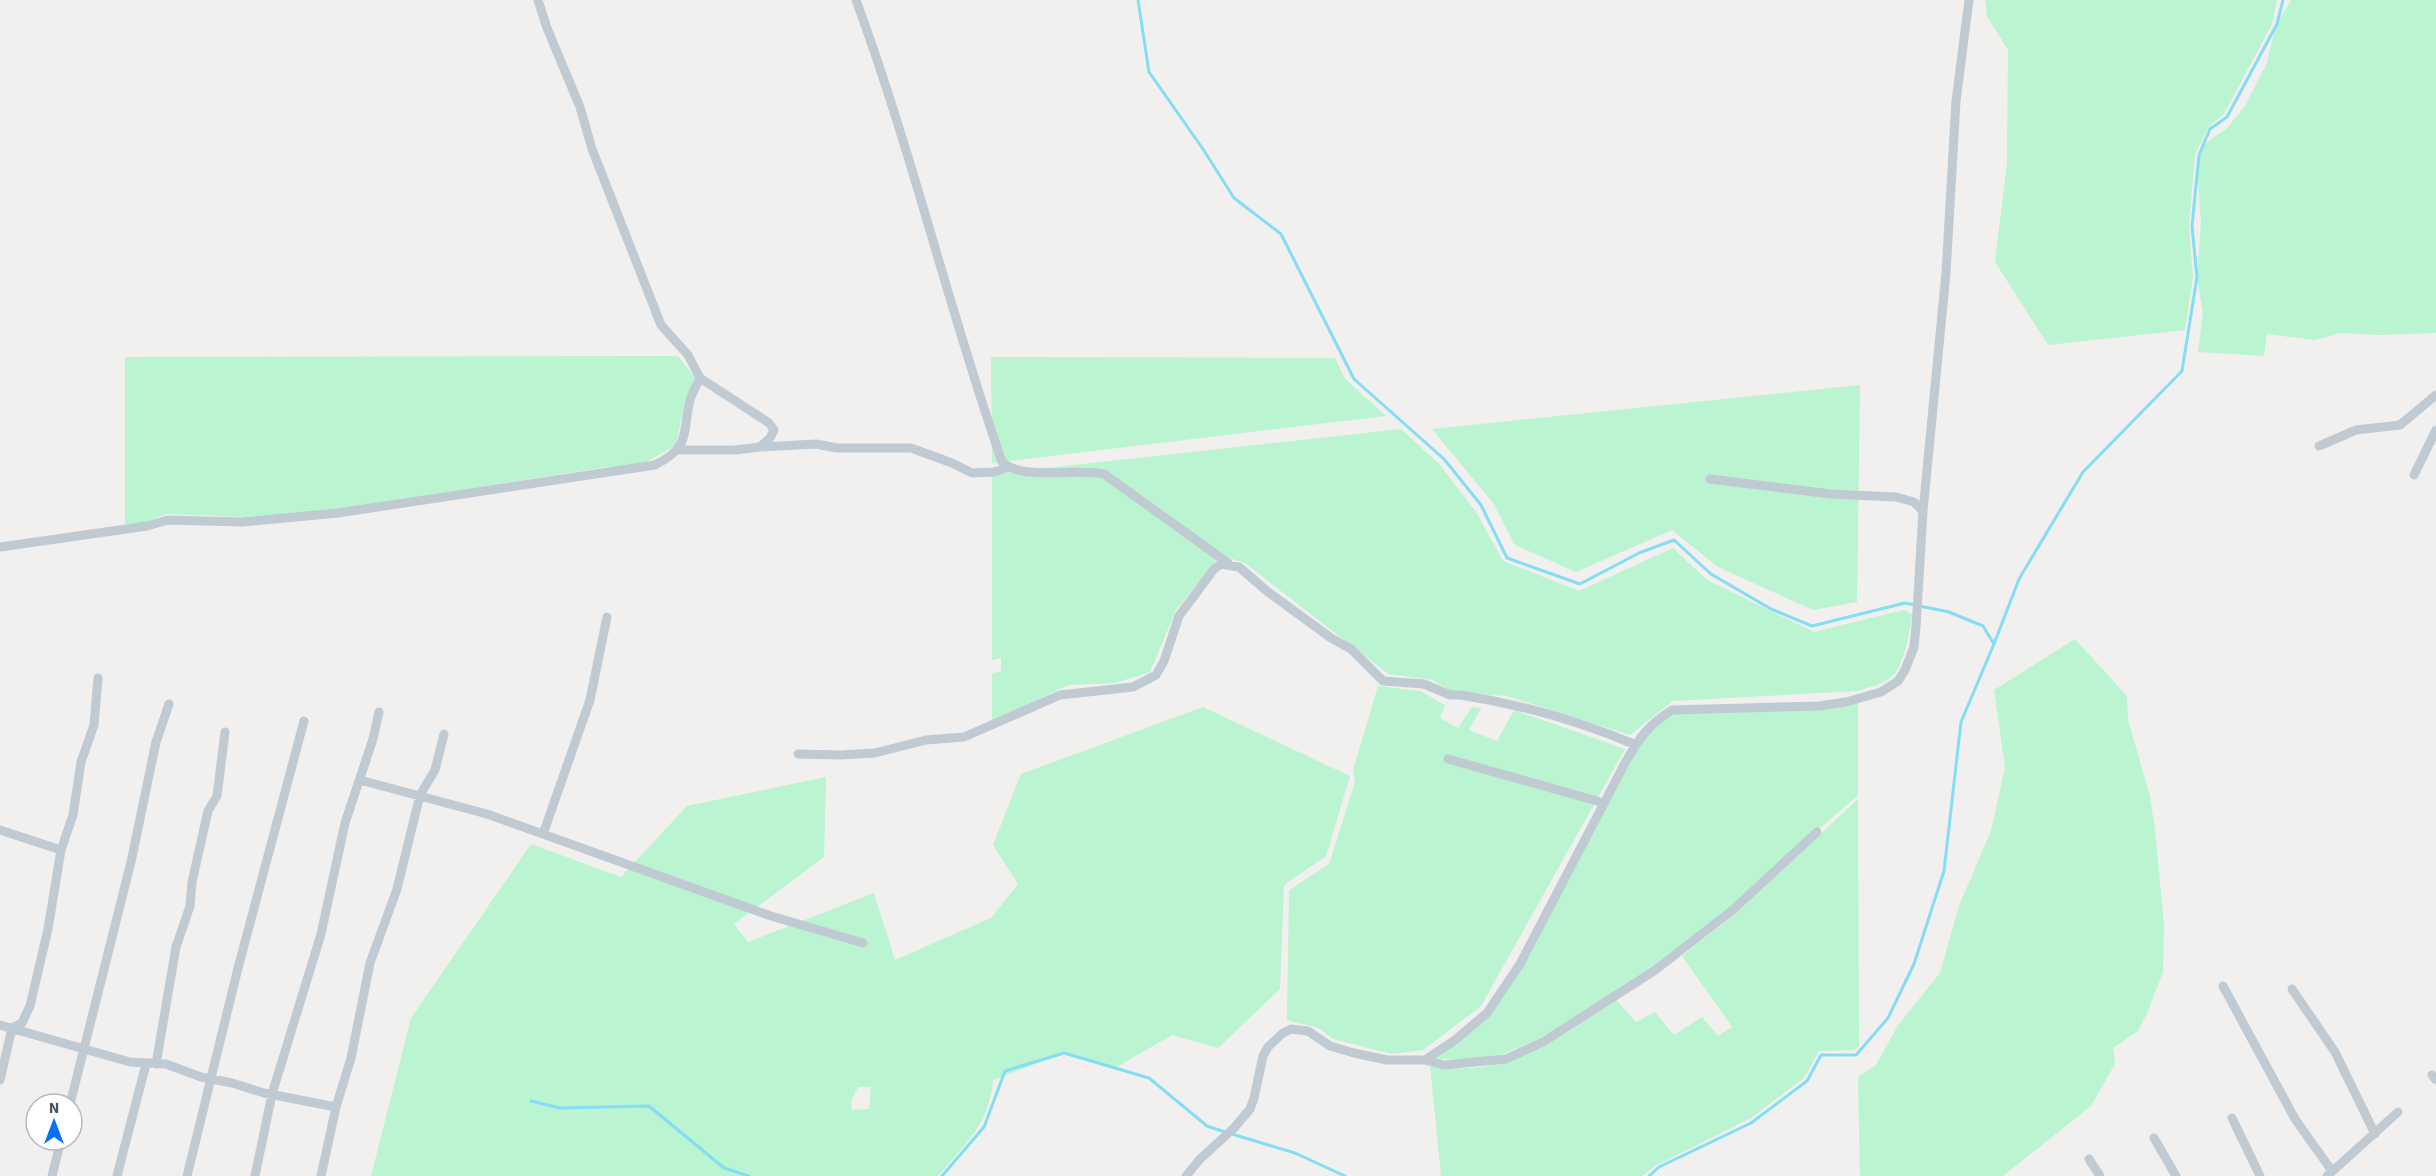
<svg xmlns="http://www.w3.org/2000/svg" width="2436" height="1176" viewBox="0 0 2436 1176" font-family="'Source Sans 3',sans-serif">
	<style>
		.green { fill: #baf4d0; fill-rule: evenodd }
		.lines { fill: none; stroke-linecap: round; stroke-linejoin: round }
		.stream { stroke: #83def5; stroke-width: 3 }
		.minor { stroke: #bfcad3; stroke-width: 9 }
	</style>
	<rect width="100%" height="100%" fill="#f2efef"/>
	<path class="green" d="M1985,0H2277L2272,24L2224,114L2209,126L2195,155L2189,226L2193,277L2185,330L2048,345L1995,262L2007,162L2008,50L1987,16Z
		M2291,0H2436V333L2380,335L2340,333L2315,340L2267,334L2264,356L2198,352L2203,314L2197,277L2201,223L2197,169L2203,145L2227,128L2245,106L2267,63L2275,27Z
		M678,356L695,378L686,397L676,444C647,463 642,467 607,467L339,509L246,517L166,514L144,523L125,524V357Z
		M991,357L1335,358L1345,379L1386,416L992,463Z
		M1860,385L1857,602L1813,610L1718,567L1672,530L1576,572L1515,545L1493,503L1432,429Z
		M1401,429L1439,464L1476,512L1503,561L1579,591L1673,548L1707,580L1814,632L1904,610L1912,614C1911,628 1904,662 1895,673C1886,684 1870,687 1857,691L1673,701L1630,735L1507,696L1454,693L1433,680L1388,674L1245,563L1220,555L1176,610L1150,672L1115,683L1068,685L992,721V674L1001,671V658L992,660V474Z
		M2075,639L2127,696L2128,720L2150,796L2155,830L2164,924L2163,972L2148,1011L2138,1031L2113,1048L2115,1064L2091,1106L2003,1176H1860L1858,1077L1876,1065L1898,1025L1940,973L1959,906L1991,831L2005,767L1994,690Z
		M1378,686L1420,691L1445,705L1440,718L1458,728L1472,707L1481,708L1469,730L1497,741L1514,710L1625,749L1481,1006L1423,1050L1392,1054L1333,1039L1319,1028L1287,1020L1289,890L1329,864L1355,782L1353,770Z
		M1858,703V795L1731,906L1648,970L1541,1038L1503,1054L1476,1059H1435L1490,1016L1576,866L1592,829L1645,737L1657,724L1673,714Z
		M1203,707L1350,776L1326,856L1284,885L1280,989L1218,1048L1172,1035L1115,1068L1064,1053L993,1080C989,1125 966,1143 938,1176H371L411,1018L531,844L621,877L687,806L826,777L824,857L734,924L748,942L874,893L895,960L991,918L1018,884L993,845L1021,774ZM858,1087H871L869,1109L852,1110L851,1101Z
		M1858,799L1859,1046L1854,1050L1819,1051L1804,1078L1751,1118L1655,1166L1643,1176H1441L1430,1065C1503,1081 1559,1038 1616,1000L1636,1022L1655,1012L1674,1035L1702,1017L1718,1036L1732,1027L1682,956L1738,912Z"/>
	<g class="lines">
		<path class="stream" d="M1138,0L1149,72L1203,149L1234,198L1281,234L1354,379L1444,459L1481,505L1507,558L1580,584L1639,553L1674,540L1711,574L1771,609L1812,626L1905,603L1949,612L1983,626L1994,644
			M531,1101L560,1108L649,1106L724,1168L749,1176
			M1232,1134L1295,1153L1345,1176
			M942,1176L984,1127L1005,1071L1064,1053L1149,1078L1207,1126L1225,1132
			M1649,1176L1659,1167L1751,1123L1807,1081L1821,1055H1856L1888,1018L1914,964L1944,871L1961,722L1994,644L2019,579L2083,472L2182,371L2197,277L2192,226L2199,155L2210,129L2227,117L2277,24L2283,0"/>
		<path class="minor" d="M538,0L547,28L580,107L592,149L661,325L688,355L700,378L769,423L774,430L770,438L760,447L816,444L837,448H911L952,463L972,473L994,472L1009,467
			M856,0C912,152 949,310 1002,462C1022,481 1077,468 1104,474L1228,563
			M2319,446L2356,430L2400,425L2436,395
			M678,450H735L760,447
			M2414,475L2436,430
			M1710,479L1831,494L1896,497L1914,502L1923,511
			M0,547L147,526L168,520L242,522L338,513L655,465C691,447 682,434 690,400C692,393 697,385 700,378
			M798,754L840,755L875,753L926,740L964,737L1060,695L1133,687L1156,675L1164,661L1179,616L1214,569L1221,564L1239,567L1268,592L1331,638L1351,649L1383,681L1424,684L1450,695H1460C1520,704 1579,721 1636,745
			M1448,759L1604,803
			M360,780L487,814L771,916L863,943
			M0,830L61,850L48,929L30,1006L22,1023L12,1028L0,1080
			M543,834L590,700L607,617
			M61,850L73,815L81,762L94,725L98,678
			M2223,986L2295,1119L2332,1171
			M2292,989L2335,1052L2375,1134
			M0,1025L130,1062L166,1064L201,1077L232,1083L264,1093L336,1107L351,1058L370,963L397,889L420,795L435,770L444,734
			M1425,1060L1455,1040L1487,1013L1520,964L1625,763C1639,738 1648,725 1672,710L1819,706L1846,702L1881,692L1898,681L1905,670L1914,647L1916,627L1923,511L1946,273L1956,101L1969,0
			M156,1064L176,947L190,906L192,882L208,811L217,796L225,732
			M2432,1075L2436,1080
			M70,1104L131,862L156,742L169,704
			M2232,1118L2260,1176
			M2154,1138L2176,1176
			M2089,1159L2100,1176
			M52,1176L61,1140
			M117,1176L146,1064
			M187,1176L238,968L304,721
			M255,1176L272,1094L321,934L345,823L373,739L379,712
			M321,1176L336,1107
			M1186,1176L1200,1159L1234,1128L1250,1109L1254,1098L1263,1056L1268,1047L1283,1033L1291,1029L1308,1031L1330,1046L1354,1053L1387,1060H1425L1444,1065L1506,1059L1543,1042L1654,971L1734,909L1817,832
			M2327,1176L2398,1112"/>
	</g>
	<g transform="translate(54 1122)"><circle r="28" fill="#ffffff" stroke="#b5babf" stroke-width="1.5"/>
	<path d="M0-4.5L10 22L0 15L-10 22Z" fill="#0770f5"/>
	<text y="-9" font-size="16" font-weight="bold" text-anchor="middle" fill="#45535f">N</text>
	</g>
</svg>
